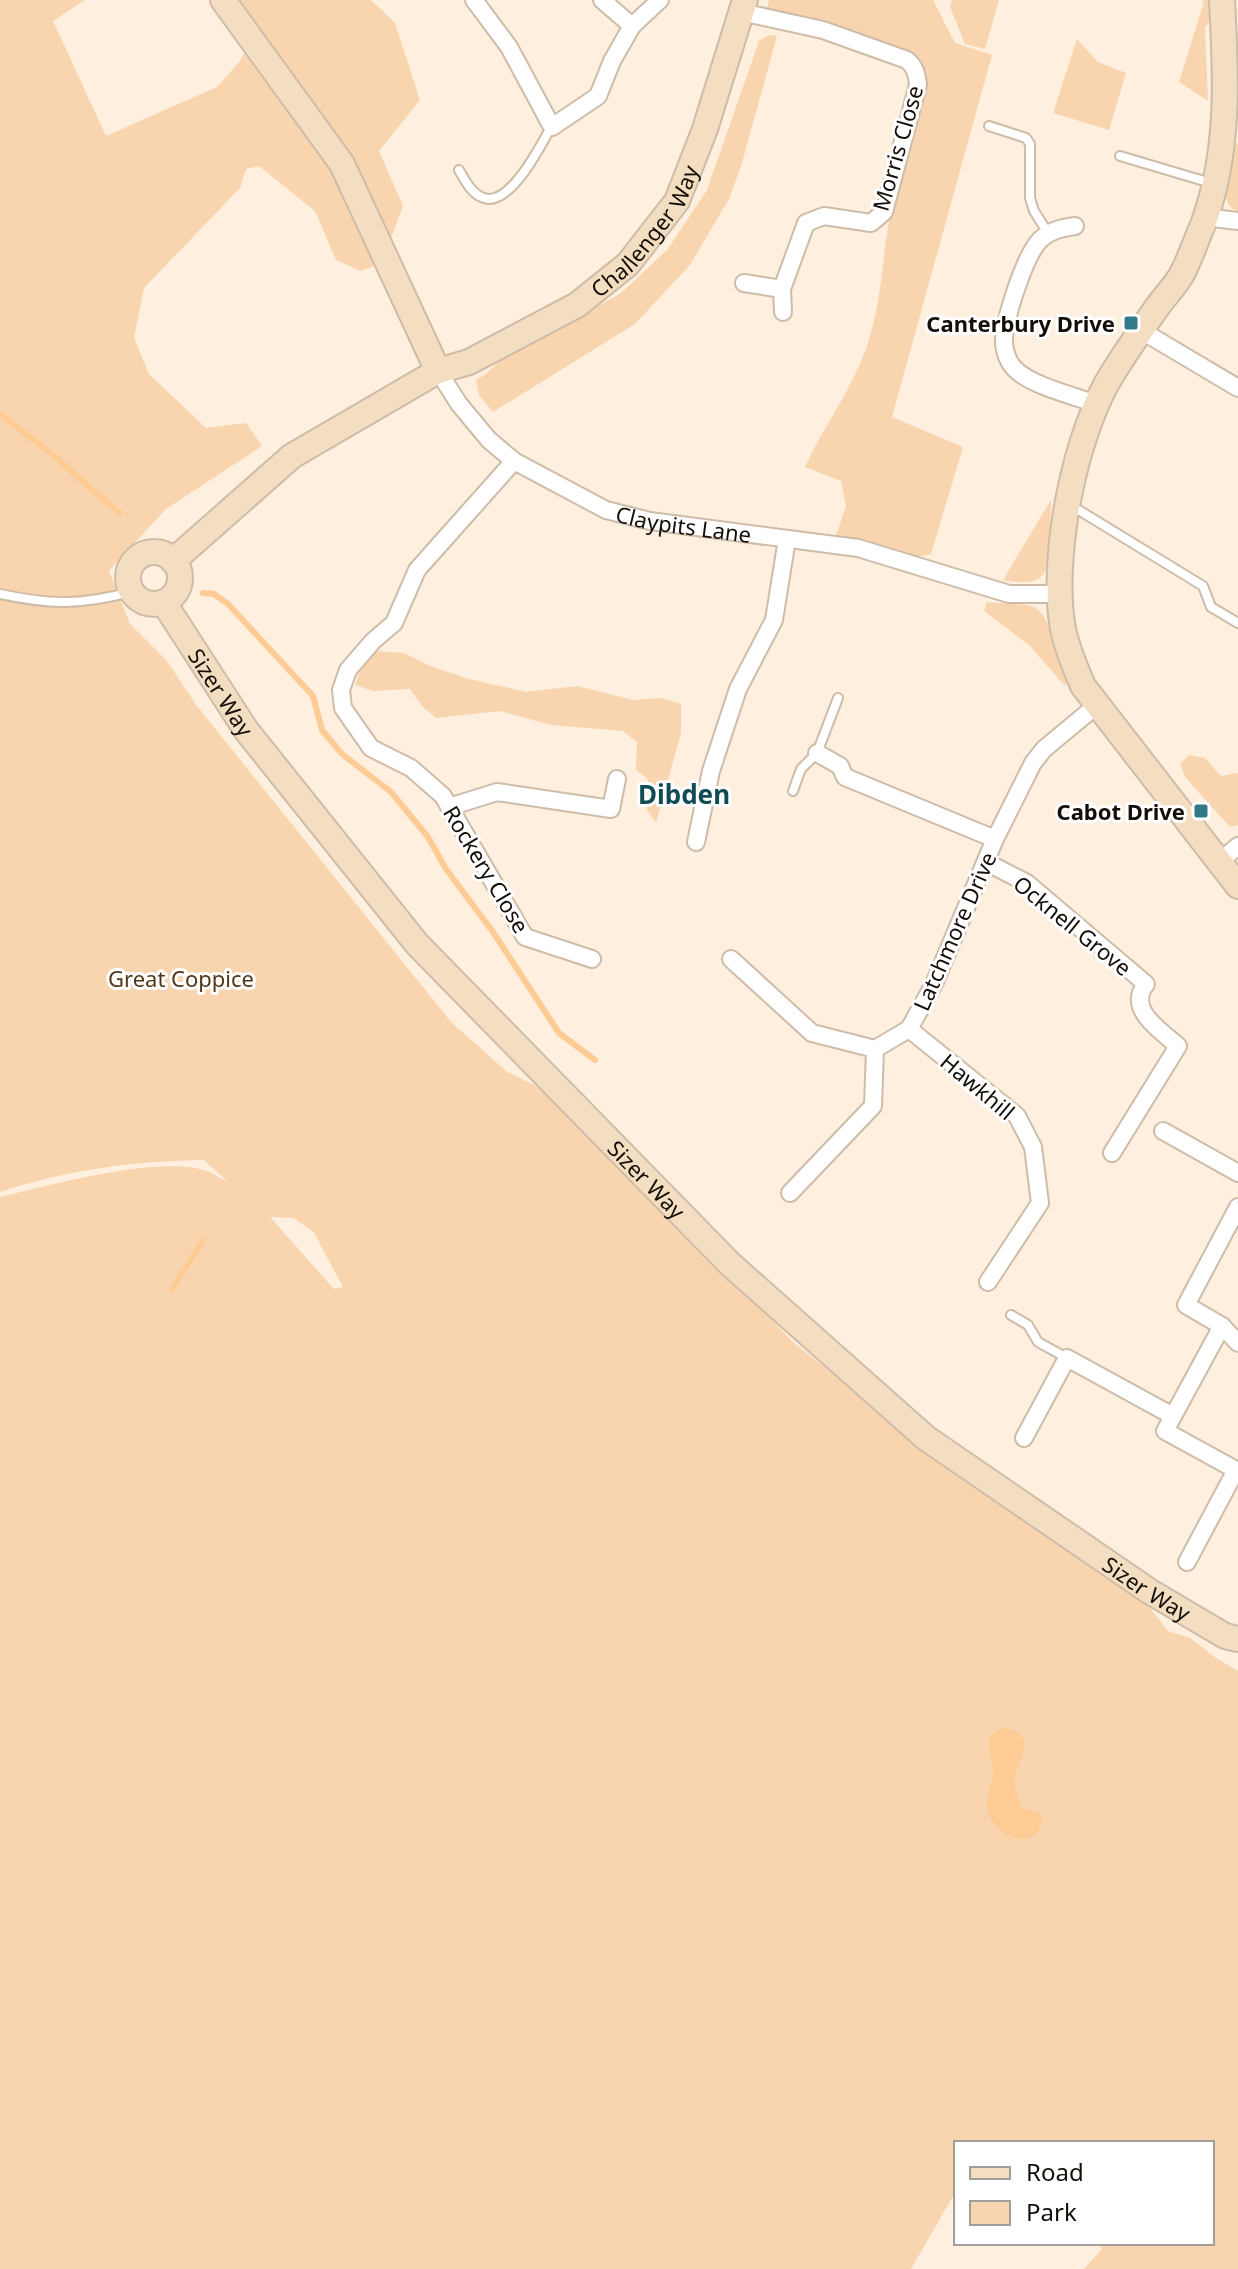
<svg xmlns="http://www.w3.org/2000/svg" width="1238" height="2269" viewBox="0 0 1238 2269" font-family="'Noto Sans',sans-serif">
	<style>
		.green { fill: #f8d5ae; fill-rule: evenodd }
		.water { fill: #fdcb93 }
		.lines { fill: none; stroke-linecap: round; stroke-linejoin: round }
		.stream { stroke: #fdcb93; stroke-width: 6 }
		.lane-casing { stroke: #cebca9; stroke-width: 12 }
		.street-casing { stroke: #cebca9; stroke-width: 20 }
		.secondary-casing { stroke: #cebca9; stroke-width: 28 }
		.lane { stroke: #fff; stroke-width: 8 }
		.street { stroke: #fff; stroke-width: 16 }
		.secondary { stroke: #f4dec2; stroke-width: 24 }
		.poi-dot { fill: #347987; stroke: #fff; stroke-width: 3 }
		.labels { text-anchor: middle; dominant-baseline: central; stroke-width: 6; stroke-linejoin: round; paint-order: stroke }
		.street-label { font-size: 22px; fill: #140e08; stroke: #fff }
		.poi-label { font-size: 22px; font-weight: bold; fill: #140e08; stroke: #fff; text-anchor: end }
		.park-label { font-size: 22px; fill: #503718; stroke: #fff }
		.quarter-label { font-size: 26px; font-weight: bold; fill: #104c56; stroke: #fff }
	</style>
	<rect width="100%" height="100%" fill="#feefdf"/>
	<path class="green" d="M0,0H85L53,21L106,136L217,87L239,62L253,40L223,0H371L395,23L420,100L379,151L403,206L382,263L361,271L336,260L315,211L259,166L246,169L240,188L144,288L134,338L149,374L206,428L246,423L262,446L166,509L109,571L130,624L167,661L197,706L451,1022L506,1071L536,1086L570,1110L794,1343L886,1415L1137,1592L1168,1631L1190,1638L1216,1658L1238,1671V2269H1084L1102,2249L1096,2243H1212V2143H956V2191L911,2269H0V1197C52,1185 154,1156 204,1170C212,1172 220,1179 227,1181L204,1160C134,1161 66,1170 0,1192ZM270,1217L293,1218L313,1231L343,1287L334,1289Z
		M769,0H933L955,43L992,55L892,417L963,447L931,554L908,559L835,538L846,506L841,481L805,467C826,422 856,384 870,336C881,300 882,264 888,227C896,178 912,128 925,79L921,61L891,46L767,9Z
		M952,0H999L985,49L965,44L950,7Z
		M1202,0H1211V19L1205,28L1208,101L1179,82L1204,2Z
		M769,35L777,36L742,163L729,199L690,265L635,324L493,412L479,395L476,380L486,374L505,356L620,294L667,250L707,190L759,41Z
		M1077,39L1098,62L1126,73L1109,130L1053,113Z
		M1236,143L1238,144V211C1213,203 1232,162 1236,143Z
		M1051,500C1052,513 1049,525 1049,538C1049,578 1044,587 1003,580Z
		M987,602C1001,604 1018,603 1031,606C1052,612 1061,664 1067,684L1064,685L1029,645L984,611Z
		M377,651L404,653L430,666L469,679L526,692L577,686L633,700L661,698L681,704V733L656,823L647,810L648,779L636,770L637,742L623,731L551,725L500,711L436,718L422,706L410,689L373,691L355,685L362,666Z
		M1189,755L1205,758L1221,776L1238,773V825L1230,827L1185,777L1180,764Z"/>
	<path class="water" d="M1001,1728L1013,1730L1022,1736C1029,1751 1018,1761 1015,1776C1013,1786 1018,1799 1023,1809L1038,1812L1042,1818C1039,1851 1000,1841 990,1817C982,1799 994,1785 993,1767C992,1756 987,1748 990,1736Z"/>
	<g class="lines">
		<path class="stream" d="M0,414L53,455L119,513
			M203,593L214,594L228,604L313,696L322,730L342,754L391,792L428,837L446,869L493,932L559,1033L595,1060
			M172,1289L203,1241"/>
		<g class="lane-casing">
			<path id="lane" d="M989,126L1026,138L1030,144V198L1034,211L1048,233
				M1120,156L1211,183
				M459,170C465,180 471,194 484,198C510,207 541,145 551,127
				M1072,506L1203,586L1211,607L1238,623
				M0,594C51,605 81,605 131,592
				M793,791L801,769L817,753L838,698
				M1011,1315L1028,1325L1038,1342L1067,1358"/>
		</g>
		<g class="street-casing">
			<g id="street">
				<path d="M474,0L509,47L552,127L598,96L612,61L632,26L660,0"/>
				<path d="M602,0L632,26"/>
				<path d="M741,12L823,30L907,60C915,67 917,74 918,85L884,212L871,223L824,216L806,223L782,289"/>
				<path d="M1205,217L1238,221"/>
				<path d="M1075,226C1062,228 1051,230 1041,239C1025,254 1003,322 1004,344C1005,352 1008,361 1013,367C1028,385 1074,396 1097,404"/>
				<path d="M744,283L782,289L783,312"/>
				<path d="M1142,331L1238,388"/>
				<path id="s1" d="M438,371L459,404L489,440L514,461L606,510L650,521L858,548L1009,594H1061"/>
				<path d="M514,461L417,570L394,623L373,641L348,670L341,690L343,708L371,748L411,768L443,796L525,937L592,959"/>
				<path d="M817,753L840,766L845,777L995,839"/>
				<path d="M449,807L497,792L611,809L617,779"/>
				<path d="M696,842L711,771L738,689L774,620L787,539"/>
				<path d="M1220,861L1238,846"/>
				<path d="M986,862L1027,883L1146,984C1126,1009 1160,1030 1178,1046L1112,1153"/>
				<path d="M731,959L812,1033L875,1049L909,1029L934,984L995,839L1033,763L1044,749L1097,705"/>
				<path d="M909,1029L1017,1116L1033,1147L1040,1203L988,1282"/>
				<path d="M1163,1131L1238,1173"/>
				<path d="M790,1193L873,1106L875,1049"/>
				<path d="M1238,1207L1186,1305L1222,1326L1238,1343"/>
				<path d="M1024,1438L1067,1358L1173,1416"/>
				<path d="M1187,1562L1236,1470L1165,1431L1222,1326"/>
			</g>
		</g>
		<g class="secondary-casing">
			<g id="secondary">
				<path d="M223,0L342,164L438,371"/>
				<path d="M1222,0C1226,76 1230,149 1204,222C1197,238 1191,256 1183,272C1177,284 1166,295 1158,306C1143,327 1128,349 1114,371C1075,431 1050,558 1063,629C1067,649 1075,667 1083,686L1238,886"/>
				<circle cx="154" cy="578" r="26"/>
				<path id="s2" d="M173,561L292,456L438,371L469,362L577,305L628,264L677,201L705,129L745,0"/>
				<path id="s3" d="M164,603L246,730L417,944L730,1264L926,1438L1149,1591L1225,1636L1238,1639"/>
			</g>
		</g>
		<use href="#lane" class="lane"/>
		<use href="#street" class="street"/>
		<use href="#secondary" class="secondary"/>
	</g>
	<g class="poi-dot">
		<rect x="1123" y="315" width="16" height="16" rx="4"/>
		<rect x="1193" y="803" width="16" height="16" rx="4"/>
	</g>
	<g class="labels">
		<g class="street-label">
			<text transform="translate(897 148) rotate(-74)">Morris Close</text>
			<text stroke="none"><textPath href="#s2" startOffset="584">Challenger Way</textPath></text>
			<text stroke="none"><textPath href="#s1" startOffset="302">Claypits Lane</textPath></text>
			<text stroke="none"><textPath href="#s3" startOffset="106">Sizer Way</textPath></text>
			<text transform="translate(487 869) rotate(59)">Rockery Close</text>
			<text transform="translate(1073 925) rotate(39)">Ocknell Grove</text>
			<text transform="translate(954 931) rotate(-66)">Latchmore Drive</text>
			<text transform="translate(978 1086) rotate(40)">Hawkhill</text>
			<text stroke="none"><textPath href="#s3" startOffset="754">Sizer Way</textPath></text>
			<text stroke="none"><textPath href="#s3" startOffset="1402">Sizer Way</textPath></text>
		</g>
		<g class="poi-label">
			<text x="1115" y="323">Canterbury Drive</text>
			<text x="1185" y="811">Cabot Drive</text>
		</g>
		<g class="park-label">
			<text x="181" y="978">Great Coppice</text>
		</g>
		<g class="quarter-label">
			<text x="684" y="794">Dibden</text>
		</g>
	</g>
	<rect x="954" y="2141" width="260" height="104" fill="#ffffff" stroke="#a19f9c" stroke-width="2"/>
	<rect x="970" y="2167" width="40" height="12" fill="#f4dec2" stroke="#a19f9c" stroke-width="2"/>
	<text x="1026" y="2181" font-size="24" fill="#140e08">Road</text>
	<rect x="970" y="2201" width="40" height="24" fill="#f8d5ae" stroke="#a19f9c" stroke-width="2"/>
	<text x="1026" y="2221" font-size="24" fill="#140e08">Park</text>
</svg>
